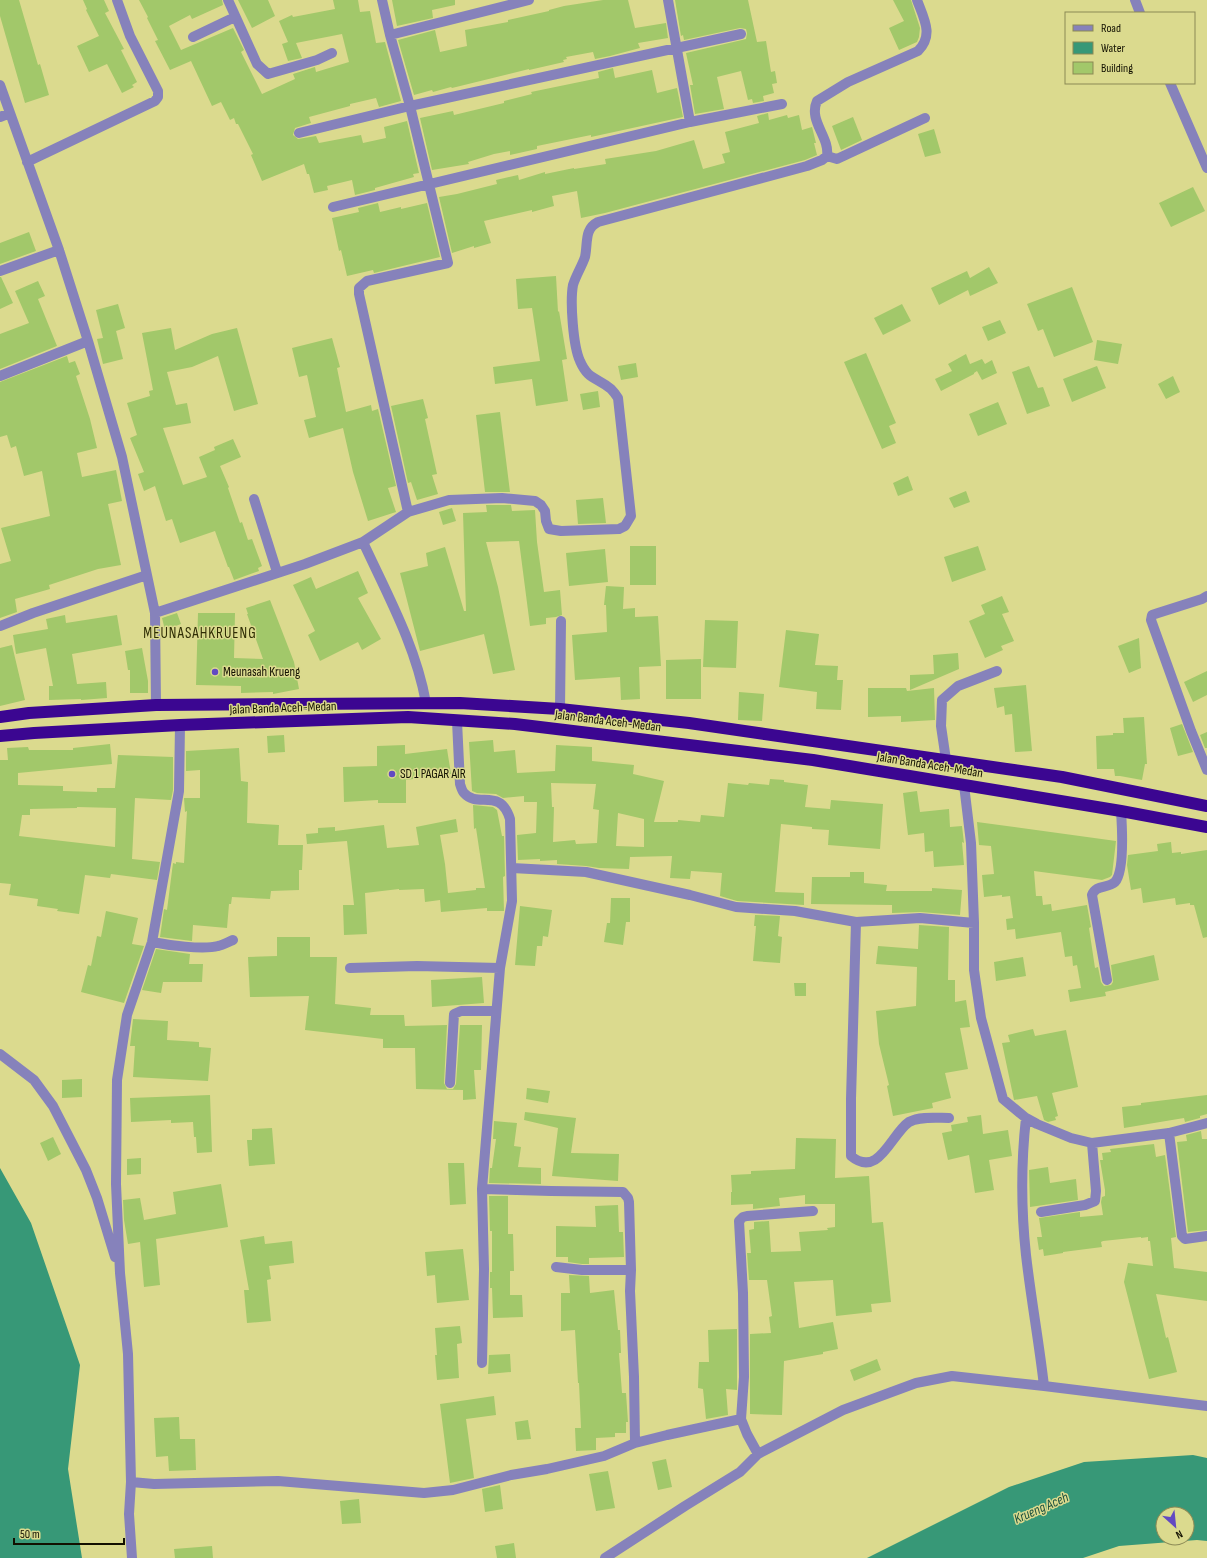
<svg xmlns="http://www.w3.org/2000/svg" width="1207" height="1558" viewBox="0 0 1207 1558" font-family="'Sofia Sans Condensed',sans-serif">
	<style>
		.water { fill: #379877; fill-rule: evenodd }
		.building { fill: #a2c86a; fill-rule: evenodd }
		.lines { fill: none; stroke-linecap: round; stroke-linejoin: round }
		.minor { stroke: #8682bb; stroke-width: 10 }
		.highway { stroke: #3b0691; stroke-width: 12 }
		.poi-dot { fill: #6249c2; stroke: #dbda8e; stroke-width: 1.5 }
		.labels { text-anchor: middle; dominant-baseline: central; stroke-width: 3; stroke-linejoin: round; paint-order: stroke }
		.poi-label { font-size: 13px; fill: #121000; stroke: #dbda8e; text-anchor: start }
		.street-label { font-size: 13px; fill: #121000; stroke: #dbda8e }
		.water-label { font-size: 14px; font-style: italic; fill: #1b503e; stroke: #dbda8e }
		.quarter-label { font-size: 15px; letter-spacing: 1px; fill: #2f2d04; stroke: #dbda8e }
	</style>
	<rect width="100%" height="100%" fill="#dbda8e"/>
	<path class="water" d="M0,1168L31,1223L80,1365L68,1469L82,1558H0Z
		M1193,1455L1207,1458V1541L1197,1540L1119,1546L1083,1558H867L1009,1487L1084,1462ZM1163,1514H1187V1538H1163Z"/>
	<path class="building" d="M0,0H19L38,65L40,64L49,95L25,103L0,16Z
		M83,0H104L109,11L105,13L124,49L121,50L137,82L132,85L134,87L122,93L107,64L89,72L77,46L99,36L86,10L87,9Z
		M139,0H222L223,5L192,19L190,15L169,26L181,50L233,28L244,50L241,52L262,94L295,79L293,74L315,67L316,72L349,62L342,34L296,43L302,58L288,61L282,44L288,42L279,21L292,15L293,17L335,9L333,0H358L360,12L370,11L376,43L385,42L401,101L379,107L376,98L350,104V106L309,117L311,123L295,128L293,135L298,139L316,136L319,143L361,135L363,143L386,138L384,127L407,121L419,173L413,174L414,177L375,188V190L355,195L352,180L327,186L328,190L314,193L309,174H307L304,164L262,181L251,155L253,154L238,124H236L234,118L230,120L221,102L212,106L191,61L170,70L155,41L158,40L147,18L148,17Z
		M238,0H268L275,16L252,28Z
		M392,0H455V5L432,10L433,18L397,26Z
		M603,0H628L635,28L666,23L668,38L638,43L640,48L610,56L595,59L593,52L566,57L567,59L563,60L564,62L529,70V69L452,88L451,87L433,92L432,90L414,95L398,40L435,30L440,52L467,46L465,30L508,22V20L549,11V10L564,6Z
		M675,0H748L757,42L766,41L771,72L775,71L777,83L772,84L774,93L763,96L764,101L753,103L752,99L748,100L741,71L717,77L724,109L695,114L690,85H693L686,53L742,40L746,39L747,33L746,29L740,28L684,40L683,35L681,36Z
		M893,0H911L920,28L919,37L917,42L899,50L889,28L904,21Z
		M613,68L615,78L652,70L657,93L677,88L683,117L591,137V135L537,146V149L510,155V151L494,154L468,162L469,164L432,170L420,118L453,111L454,115L504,103V101L532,94L531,92L599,78L598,72Z
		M768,113L769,120L787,115L788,118L799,115L802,130L812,127L816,143H814L817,155L805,160L605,213L581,218L577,191L552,196L554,206L532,212V210L484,221L491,243L474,248V246L452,253L439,197L457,194L497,184L496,180L518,175L519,180L545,172V174L574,168V169L606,164L605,159L656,151L694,140L703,169L725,163L722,154L730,152L725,132L759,123L757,116Z
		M853,117L862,140L841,150L832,126Z
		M934,129L941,153L925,157L918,134Z
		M1193,187L1205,211L1171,227L1159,203Z
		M378,203L380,212L401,207V209L427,203L440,257L374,273L373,270L347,276L341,250L339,251L332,218L359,212L358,208Z
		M29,232L36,251L0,264V243Z
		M989,267L998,283L970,296L968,290L939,305L931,288L967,271L970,278Z
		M556,276L558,312L559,311L567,359L562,360L568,401L536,406L532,379L495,384L493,367L540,361L532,308L518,309L516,279Z
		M0,277H1L13,303L0,309Z
		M38,281L45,296L38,299L57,346L0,369V334L29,323L15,291Z
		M1072,287L1093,342L1054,357L1043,329L1038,331L1027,304Z
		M118,304L125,328L116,331L123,359L103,364L97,339L103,338L96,310Z
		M902,304L911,321L883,335L874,318Z
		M1000,320L1006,333L988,341L982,327Z
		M171,328L175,350L212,334L237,328L258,404L234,411L218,356L192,367L167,372L176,405L187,403L191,423L163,428L183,485L207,477L199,457L215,450L214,447L233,439L241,457L220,466L229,487L228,488L240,523L242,522L248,540L252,539L262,566L258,568L259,571L234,580L229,567H228L215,531L180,543L172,519L166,521L155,486L144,491L138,474L144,472L130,438L137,435L127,403L150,396L149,391L153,390L142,333Z
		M332,338L340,367L337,368L346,412L371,405L372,411L378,409L396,486L388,488L396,512L368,521L353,472L343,428L309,438L304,420L316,417L307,375L299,377L292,348Z
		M1097,340L1122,344L1118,364L1094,360Z
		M866,353L896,423L889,426L896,443L882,449L844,362Z
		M966,354L970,364L982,359L985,364L992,360L997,373L982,380L977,371L974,373V374L941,391L935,379L952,371L948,364Z
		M67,356L69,363L75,361L80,374L76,376L90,419L97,448L77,453L82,477L116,470L122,501L108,504L121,565L98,569L49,585L50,589L15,599L17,612L0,618V564L11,561L1,528L50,516L42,471L24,476L16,446L11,448L7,435L0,437V382Z
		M636,363L638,377L621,380L618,366Z
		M1029,366L1038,388L1043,387L1050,406L1027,414L1012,372Z
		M1097,366L1106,388L1072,402L1063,379Z
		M1173,376L1180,392L1166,399L1158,384Z
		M598,391L600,407L583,410L580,394Z
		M423,399L428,418L425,419L437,474L432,475L438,494L417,500L411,482L408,483L391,406Z
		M998,402L1007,424L978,436L969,414Z
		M500,412L510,492H485L476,415Z
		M908,476L913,490L898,496L893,483Z
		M966,491L970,502L954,508L949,498Z
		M603,498L606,523L578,524L576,500Z
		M486,505H511L512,511L535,510L537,542L544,592L560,590L562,615L556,617L546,618V624L530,626L519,541L486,542L498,587L515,670L493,674L484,634L420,651L400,573L428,566L426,553L445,547L464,611H466L463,513L487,512Z
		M452,508L456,521L443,525L439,512Z
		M630,546H656V585H630Z
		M978,546L986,570L952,582L944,557Z
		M605,549L608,582L569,586L566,553Z
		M358,571L368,593L358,598L381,639L362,650L358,642L320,661L308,635L315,631L293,585L311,577L316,589Z
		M606,586L624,587L623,609L635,608V617L658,616L661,666L639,667L640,699L621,700L620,677L575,680L572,635L607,632L606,605H604Z
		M1002,596L1009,612L1002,614L1014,641L1001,646L1003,650L985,658L969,621L985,614L981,605Z
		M270,600L294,662L299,689L273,694V692L241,693V686L196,685L198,613H235L234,658L263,659L247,614H248L246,608Z
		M177,613L181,624L165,630L162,618Z
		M65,615L66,623L117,615L122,645L72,654L77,684L106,682L107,698L81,700V699L49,700V686H53L46,648L16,654L13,635L48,629L46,619Z
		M705,620L738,621L736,668L703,667Z
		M786,630L819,634L815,665L838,666L837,680H843L841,710L816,709L817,692L779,687Z
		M1139,638L1141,668L1129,673L1118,646Z
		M12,645L25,700L0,706V648Z
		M142,648L148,681V693H130V670H128L125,651Z
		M958,653L959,669L910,690V675L934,674L933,655Z
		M701,659V699H666V660Z
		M1207,671V695L1193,702L1184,682Z
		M1026,685L1032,751L1015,752L1012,714L1005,715L1004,706L997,708L994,688Z
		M868,688H906L907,691L934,688L935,720L901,722V716L868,717Z
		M739,692L764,694L762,721L738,720Z
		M1144,717L1147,764H1145L1142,780L1120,776H1115L1114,769H1097L1096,736L1113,735V733H1124L1123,718Z
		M1182,724L1193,752L1178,756L1170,728Z
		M1207,732V748H1205L1200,735Z
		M284,735L285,752L268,753L267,736Z
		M493,740L494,752L515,750L517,773L555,771L556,745L592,747V761L634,765L633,774L664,781L654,822H678V820L700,822L701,815L724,817L728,783L748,785L749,783L769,785L770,779L784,780V782L808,785L805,807L830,809L831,800L883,804L880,849L828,845L829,830L812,829V827L781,824L775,892L804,893V905L737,901L720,896L722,873L691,871L690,879L670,878L672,856L630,857L629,869L599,868L586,866L557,864V860L540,861V859L518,860L517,835L536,833L537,802H524V796L503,798L496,794L477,793L472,791L469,742ZM551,783L596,784L593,809L599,810L597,843L576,844L575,840L553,842L554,807H552ZM618,813L644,819V847L616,846Z
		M110,744L112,764L18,773V785L63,786V791L97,792V788H115L118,755L173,757V790L171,800L135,798L132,859L160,862L157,880L111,874L110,878L85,875L79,914L57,911L58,909L37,906L38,899L9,895L11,884L0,883V760H8L7,748L28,747L29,750H73V748ZM77,807L116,808L115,847L19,836L22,815H30V809L77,808Z
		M405,745V754L447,749L451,774L406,780V803H378V800L344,802L343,767L377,766V746Z
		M239,748L241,781L248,782L247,823L279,825L278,845H303L302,870H299V890L271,891L270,899L232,897L231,904H229L227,928L193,925L192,941L160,937L164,909L167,910L173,863L176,864V862L184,863L187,811L185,812L184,798H200V770L186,771V751Z
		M917,791L920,812L949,809L950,827L962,826L964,843L962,842L964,865L934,867L933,851L925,852L924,833L908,835L903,793Z
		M473,805L493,807L497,810L502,836H504L505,876L503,877L504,911H487V908L441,912L440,900L425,902L424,889L399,890V889L365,893L367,934L344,935L343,905H354L347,841L307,844L306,834L318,833V828L335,827V831L384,825L387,848L419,845L416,827L456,819L458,832L440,835L445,864L448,893L476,890V888H485L476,828L474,829Z
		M977,822L1116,841L1112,875L1110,877L1102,880L1034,871L1036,896H1042L1043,905L1051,904L1052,911L1087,905L1091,927L1089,928L1095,968L1098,967L1101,982L1104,986L1111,985L1113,982L1111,965L1154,955L1159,980L1105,992L1106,996L1070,1002L1068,990L1081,988L1077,965L1073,966L1072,956L1065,957L1061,932L1016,939L1015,929L1007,930L1006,919L1013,918L1010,896L1002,897V895L984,897L982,875L994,874L991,846L979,845Z
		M1171,842L1172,853L1181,852V854L1207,850V937L1203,938L1194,905H1190V903L1176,905L1175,898L1143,903L1141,888L1131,890L1127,865L1128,855L1158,851L1157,844Z
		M850,872H864V883L887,885L886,891H932V888L962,890L960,915L920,912L892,913V905L811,904L812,877H850Z
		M611,898H630V922H626L623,945L604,942L607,923H610Z
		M520,906L552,910L548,937L543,936L542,946H537L535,966L515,965Z
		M106,911L138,918L132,944L144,946L124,1003L81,992L88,965L91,966L97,936L101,937Z
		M755,915L780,916L778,936L782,937L780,963L753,961L756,926H754Z
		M919,925L949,927L948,980H955V1002L966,1000L970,1027L960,1028L968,1069L945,1073L951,1098L932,1103L933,1108L893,1116L887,1086L889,1085L879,1044L876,1011L916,1006L917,967L876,964L878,946L918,949Z
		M277,937H310V957H337L335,1004L371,1008L370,1015H404L405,1026L447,1025L444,1083L447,1089H453L456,1084L460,1025H482L481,1070H474L476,1099L463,1100V1090L416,1089L415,1048H383V1039L305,1030L309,996L250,997L248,957L277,956Z
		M156,949L190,954L189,964H203L202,982H163L161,993L142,990Z
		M1023,957L1026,976L996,981L994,962Z
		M482,977L484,1003L432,1007L431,980Z
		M794,983H806V996H795Z
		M133,1019L168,1021L167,1040L199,1042V1047L211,1048L208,1081L133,1077L135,1046H130Z
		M1033,1029L1035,1036L1066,1030L1078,1087L1052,1093L1058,1116L1055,1117L1056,1120L1048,1122L1044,1120L1037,1096L1014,1100L1002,1043L1010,1042L1008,1035Z
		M82,1079V1097L62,1098V1080Z
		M527,1088L550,1091L548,1103L526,1099Z
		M210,1095L212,1152L197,1153L196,1137H194L193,1122L171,1123V1120L131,1122L130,1098Z
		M1207,1095V1114L1200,1116V1118L1185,1122L1184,1118L1124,1128L1122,1107L1141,1105V1103Z
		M525,1112L576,1118L571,1153L619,1154L618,1181L552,1176L558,1128L524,1120Z
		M981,1115L983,1134L1008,1130L1012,1156L989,1160L994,1190L975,1193L969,1155L948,1160L942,1133L952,1131L951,1125L968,1122L967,1117Z
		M494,1121L517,1123L514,1146L521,1147L518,1167L541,1168V1184L489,1183L490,1168H492L496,1139H493Z
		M272,1128L275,1164L249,1166L247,1140H252V1129Z
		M1201,1131L1202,1139H1207V1230L1188,1232L1177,1142L1187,1141L1186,1135Z
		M53,1137L61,1154L48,1161L40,1143Z
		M796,1138L836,1139L835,1178L869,1176L872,1223L883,1222L891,1302L871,1304L872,1312L836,1316L833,1280L794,1282L799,1328L833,1322L838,1349L823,1352V1354L784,1361L782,1415L750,1414V1334L771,1333L769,1317L772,1316L767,1280H749L747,1253H751L749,1230L754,1229V1222L769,1221L771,1252L801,1251L799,1232L828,1230L827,1228L835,1227V1204H805V1195L779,1198L780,1206L753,1209V1204L731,1205V1192H732L731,1175L751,1174V1171L795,1169Z
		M1154,1144L1156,1157L1165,1155L1176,1237L1171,1238L1174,1268L1207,1272V1301L1156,1294L1166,1338L1168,1337L1177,1372L1149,1379L1124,1282L1128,1263L1153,1266L1150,1241H1148V1237L1141,1238V1237L1103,1241L1101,1242L1102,1247L1063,1252V1253L1044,1256L1043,1249L1039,1250L1037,1237H1042L1039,1218L1080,1212V1217L1103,1215L1101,1202L1102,1197L1105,1196V1190L1100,1160H1103L1102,1153L1111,1152L1110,1149Z
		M141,1158V1174L127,1175V1159Z
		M448,1163H464L466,1204L450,1205Z
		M1048,1167L1050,1183L1076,1179L1078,1200L1030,1207L1029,1170Z
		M221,1184L228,1227L156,1239L160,1285L144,1287L140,1242L128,1244L124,1220L123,1200L140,1198L144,1220L176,1214L173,1192Z
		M489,1196H508V1234H513L514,1271H510V1295H522L523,1317L493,1318L492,1288H490V1272H492V1231H490Z
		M618,1205L619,1232H623L624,1257L589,1258V1264H582L568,1262V1257H556V1226L596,1227L595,1206Z
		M264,1236L265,1244L292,1241L294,1263L269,1266L271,1279L267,1280L271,1321L247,1323L244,1290H249L240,1240Z
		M463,1249L469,1300L437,1303L435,1275L427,1276L425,1252Z
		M569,1275L589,1276L590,1293L614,1290L618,1330H620L621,1353H619L622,1393H626L628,1422H626V1433H615V1437L596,1438V1450L576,1451L575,1428H581L579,1383H578L575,1330L561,1331V1293H570Z
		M460,1326L462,1343L457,1344L459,1378L437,1380L435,1355H437L435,1328Z
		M737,1329V1390L726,1389L728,1415L706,1419L703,1389L698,1388L699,1362H709L708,1330Z
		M510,1354L511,1372L488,1374L489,1355Z
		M877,1359L881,1370L854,1381L850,1370Z
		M494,1396L496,1415L466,1419L474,1478L450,1483L440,1404Z
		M179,1417L180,1439H195L196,1470L169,1471L168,1456L156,1457L154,1418Z
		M528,1420L531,1439L517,1440L515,1422Z
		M666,1459L672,1487L658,1490L652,1462Z
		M608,1471L615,1508L596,1511L589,1474Z
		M500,1485L503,1509L485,1512L482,1489Z
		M359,1499L361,1523L342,1524L340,1501Z
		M514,1543L516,1558H497L495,1546Z
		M212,1546L213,1558H175L174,1549Z"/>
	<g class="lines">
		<path class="minor" d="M228,0L257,64L268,74L317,60L332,53
			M382,0L390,35L410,106L448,263L367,281L359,288V294L408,512
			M668,0L690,122
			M1135,0L1140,13
			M390,35L529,0
			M193,37L235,17
			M1170,83L1207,168
			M0,85L59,250L88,341L122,457L155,613L156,705
			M0,117L10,113
			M299,133L410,106L741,34
			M827,156L837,159L925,118
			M27,162L155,101L158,97V91L130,36L117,0
			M333,207L690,122L782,104
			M0,271L59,250
			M0,376L88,341
			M254,499L277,572
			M363,542C387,594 416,646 426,703
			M1207,596L1202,599L1158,613L1152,615L1151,620L1191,731L1207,770
			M155,613L305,564L363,542L408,512L449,500L502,498L535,501L541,505L545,511L546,521L549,529L561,531L619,529L625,526L631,516L618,398C616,395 613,391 611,389C597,377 588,380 580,361C573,346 570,301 573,285C576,275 582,266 585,257C588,243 584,229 598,222L807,166L822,160L827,156C830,137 808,121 817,101L848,82L918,51C934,35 924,19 917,0
			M0,626L33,613L147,575
			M560,709L561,621
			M457,721L460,784C461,787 462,791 464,793C478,809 500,787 510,819L512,901L500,968L482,1189
			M946,760L941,726L942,700L958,686L997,671
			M964,785L971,843L974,923V970L981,1018L1003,1099L1026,1118L1037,1124L1071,1138L1092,1143L1169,1133L1207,1123
			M512,868L586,872L690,895L736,907L795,911L856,922L920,918L974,923
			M856,922L851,1099V1156C879,1179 891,1134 909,1122C920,1116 937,1118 949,1118
			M152,942C167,945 203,950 218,946C223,945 228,942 233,940
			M350,968L417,966L500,968
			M1107,980L1092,895C1096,884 1107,889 1115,882C1125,871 1122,826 1121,811
			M0,1054L34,1080L53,1106L86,1170L97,1198L115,1257
			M450,1083L454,1014L461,1011H496
			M1026,1118C1021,1163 1021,1209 1026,1255C1031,1299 1039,1342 1044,1386
			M1169,1133L1182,1236L1185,1239L1207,1236
			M813,1211L747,1216L743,1217L739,1221L743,1293L744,1377L741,1419L747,1434L758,1454L843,1410L916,1383L952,1376L1044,1386L1207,1406
			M1041,1212L1085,1205L1095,1201L1096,1191L1092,1143
			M556,1267L582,1270H631
			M482,1363L484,1269L482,1189L551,1191L623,1192L628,1198L629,1202L631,1270L630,1291L634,1377L635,1443
			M131,1482L154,1484L278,1481L424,1493L453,1490L511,1475L547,1469L604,1456L635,1443L667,1435L741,1419
			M132,1558L129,1514L131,1482L128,1354L120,1273L116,1184L117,1080L127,1015L152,942L179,791L180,725
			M605,1558L685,1506L740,1472L758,1454"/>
		<path class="highway" d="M0,717L29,713L156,705L460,703L560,709L689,723L1062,777L1207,806
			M0,736L34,733L180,725L408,717L515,724L813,760L1121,811L1207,827"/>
	</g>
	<g class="poi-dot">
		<circle cx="215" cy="672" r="4"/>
		<circle cx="392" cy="774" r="4"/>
	</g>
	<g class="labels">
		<g class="poi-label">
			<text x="223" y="672">Meunasah Krueng</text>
			<text x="400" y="774">SD 1 PAGAR AIR</text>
		</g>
		<g class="street-label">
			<text transform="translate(283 708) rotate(-2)">Jalan Banda Aceh-Medan</text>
			<text transform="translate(608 721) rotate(7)">Jalan Banda Aceh-Medan</text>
			<text transform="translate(930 765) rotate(9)">Jalan Banda Aceh-Medan</text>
		</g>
		<g class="water-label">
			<text transform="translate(1041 1508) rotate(-24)">Krueng Aceh</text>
		</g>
		<g class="quarter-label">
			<text x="200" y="633">MEUNASAHKRUENG</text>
		</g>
	</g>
	<rect x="1065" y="12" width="130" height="72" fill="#dbda8e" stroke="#8b8955"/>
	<rect x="1073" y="25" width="20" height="6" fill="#8682bb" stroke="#8b8955"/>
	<text x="1101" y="32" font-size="12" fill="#121000">Road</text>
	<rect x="1073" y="42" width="20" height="12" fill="#379877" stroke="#8b8955"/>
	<text x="1101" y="52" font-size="12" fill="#121000">Water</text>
	<rect x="1073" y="62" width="20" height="12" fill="#a2c86a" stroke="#8b8955"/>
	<text x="1101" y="72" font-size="12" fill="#121000">Building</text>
	<g transform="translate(1175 1526) rotate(153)"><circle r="19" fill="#dbda8e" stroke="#8b8955"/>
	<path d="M0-3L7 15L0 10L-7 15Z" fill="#6249c2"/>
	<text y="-6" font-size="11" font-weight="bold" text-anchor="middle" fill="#121000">N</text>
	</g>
	<path d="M14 1538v6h110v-6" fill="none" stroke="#121000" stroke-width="2"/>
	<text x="20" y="1538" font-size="12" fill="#121000" stroke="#dbda8e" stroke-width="3" paint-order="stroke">50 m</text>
</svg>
